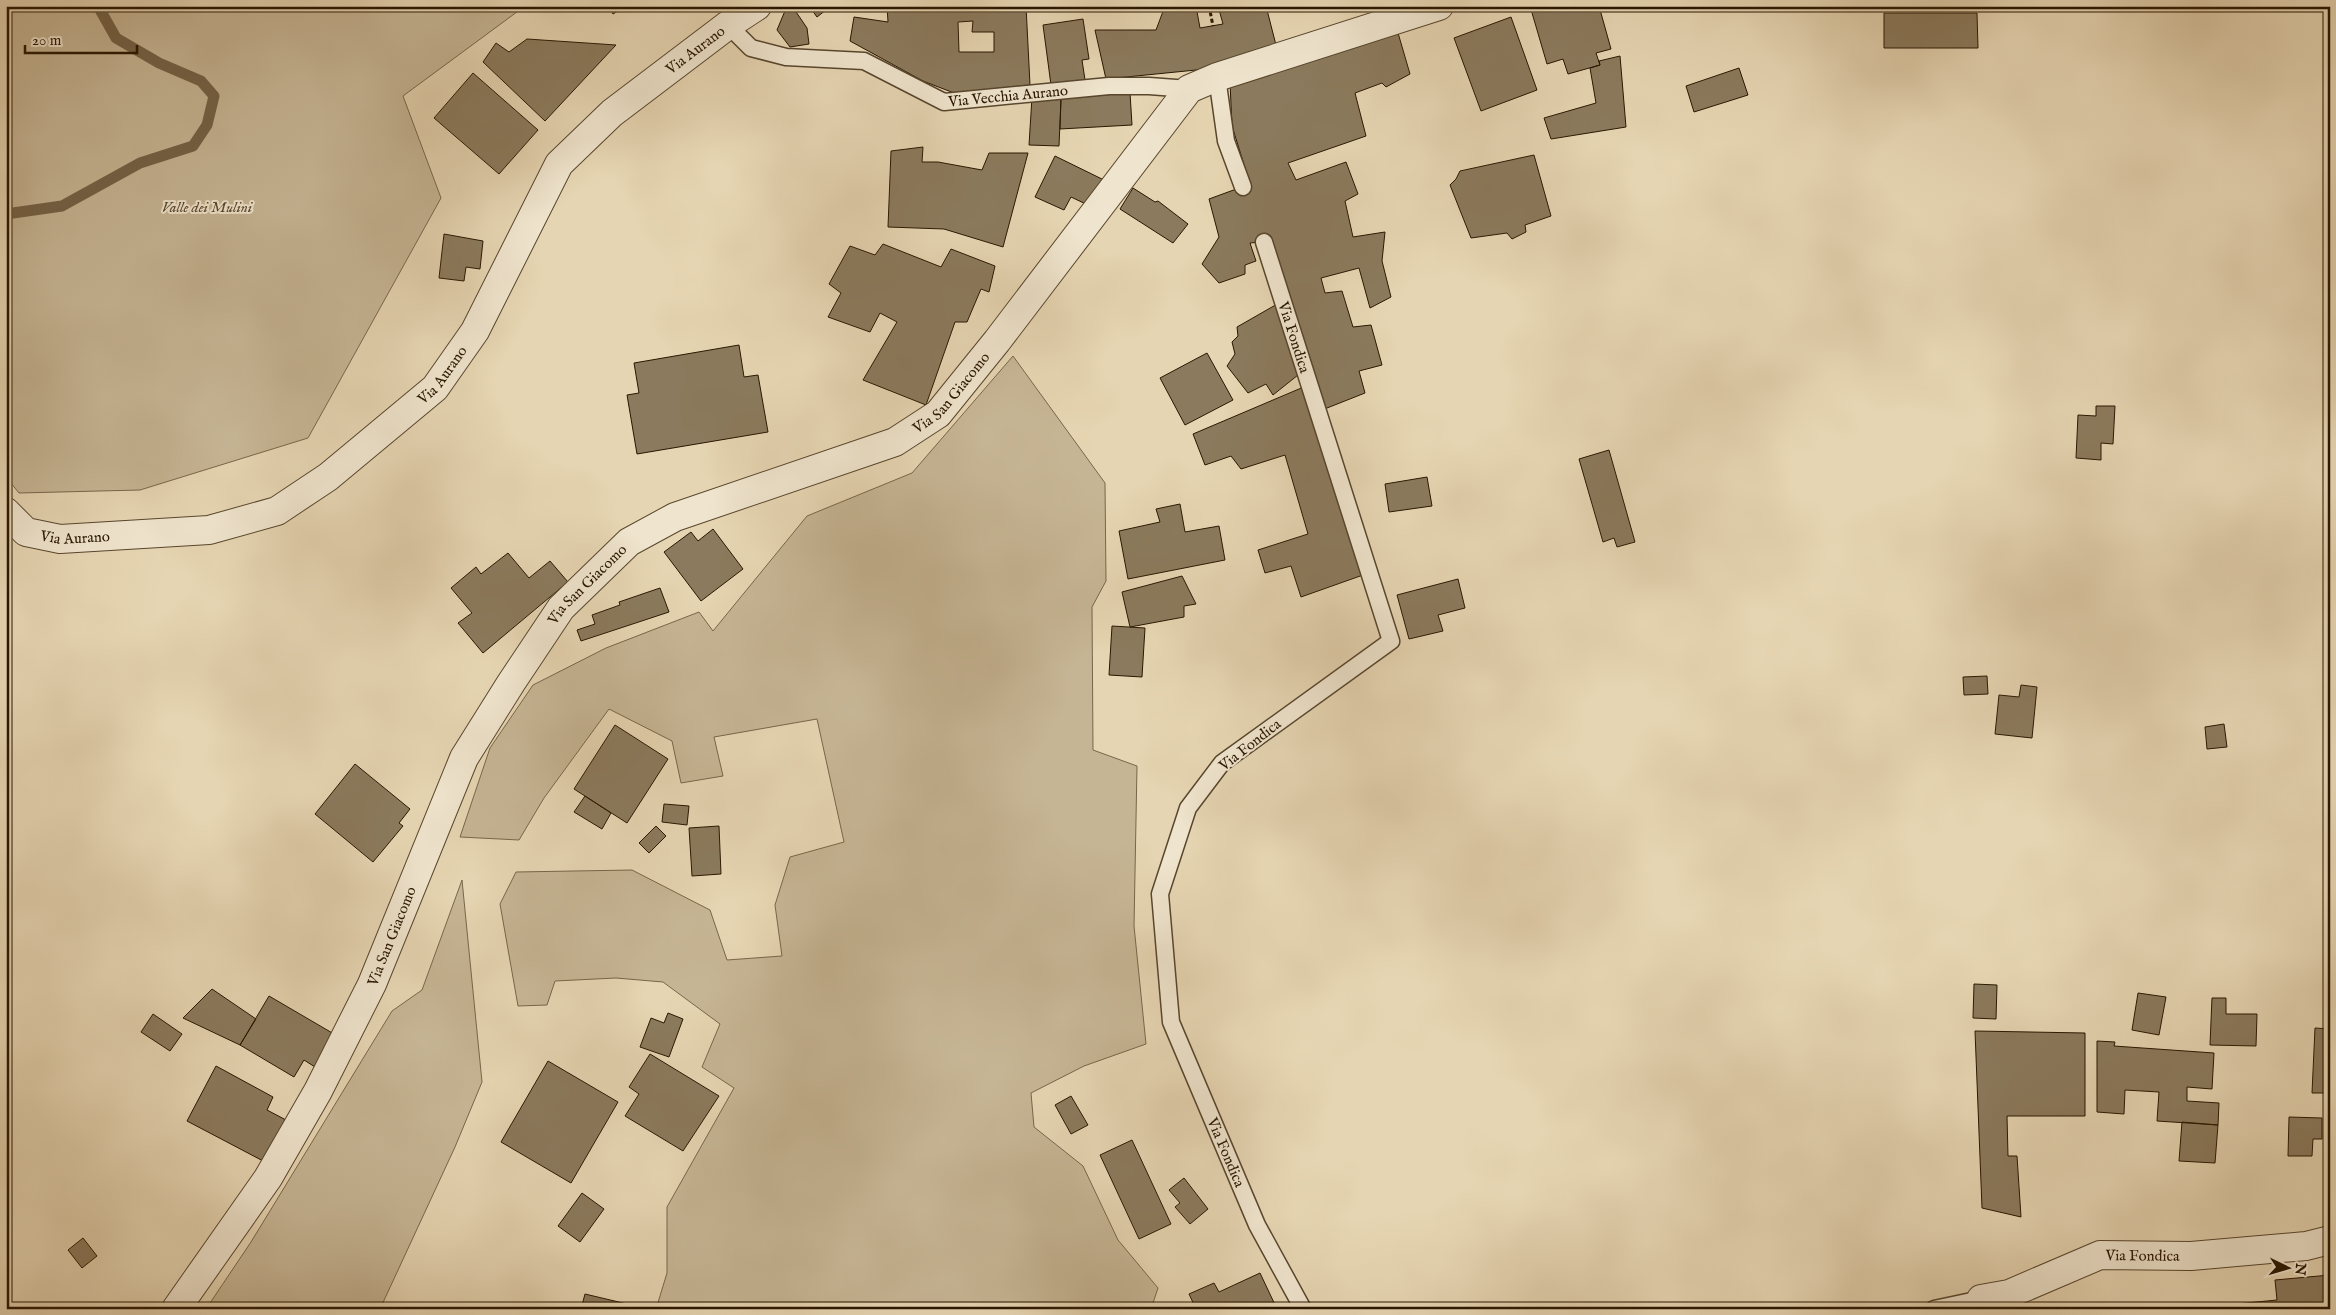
<svg xmlns="http://www.w3.org/2000/svg" width="2336" height="1315" viewBox="0 0 2336 1315" font-family="'IM FELL English',serif">
	<style>
		.green { fill: #c6b594; stroke: #78664a }
		.lines { fill: none; stroke-linecap: round; stroke-linejoin: round }
		.stream { stroke: #746247; stroke-width: 11 }
		.building { fill: #8b7a5d; stroke: #291701; fill-rule: evenodd }
		.service-casing { stroke: #58462d; stroke-width: 19 }
		.minor-casing { stroke: #58462d; stroke-width: 30 }
		.path { stroke: #291701; stroke-width: 3; stroke-dasharray: 4 2.5; stroke-linecap: butt }
		.service { stroke: #efe4cd; stroke-width: 16 }
		.minor { stroke: #efe4cd; stroke-width: 28 }
		.labels { text-anchor: middle; dominant-baseline: central; stroke-width: 4; stroke-linejoin: round; paint-order: stroke }
		.street-label { font-size: 15px; fill: #291701; stroke: #efe4cd }
		.park-label { font-size: 15px; font-style: italic; fill: #58462d; stroke: #efe4cd }
	</style>
	<rect width="100%" height="100%" fill="#e6d5b2"/>
	<filter id="stains"><feTurbulence type="fractalNoise" baseFrequency=".004" numOctaves="4"/><feColorMatrix values="0 0 0 0 .2 0 0 0 0 .09 0 0 0 0 .02 0 0 0 .5 -.17"/></filter>
	<radialGradient id="worn" r=".72"><stop offset=".6" stop-color="#630" stop-opacity="0"/><stop offset="1" stop-color="#630" stop-opacity=".3"/></radialGradient>
	<path class="green" d="M6,6H525L403,96L441,198L308,438L140,490L19,493L6,477Z
		M1013,356L1105,483L1106,581L1092,607L1093,750L1137,766L1134,926L1146,1044L1084,1066L1031,1093L1034,1127L1083,1166L1118,1240L1158,1288L1151,1309H656L667,1273V1207L734,1088L702,1067L720,1024L663,982L616,978L555,981L547,1005L518,1006L500,904L516,872L632,870L710,910L727,960L782,956L775,905L790,857L844,842L817,719L714,737L723,776L681,783L672,741L609,709L544,798L519,840L460,837L490,748L533,685L606,648L699,612L713,631L807,516L912,473Z
		M462,880L482,1082L455,1147L380,1309H206L251,1242L392,1011L422,990Z"/>
	<g class="lines">
		<path class="stream" d="M6,214L62,206L140,163L193,146L207,125L214,96L201,81L159,63L116,38L98,6"/>
	</g>
	<path class="building" d="M608,6H626L613,14Z
		M787,6H792L807,28L809,44L790,47L777,30Z
		M809,6H831L817,17Z
		M887,6H1026L1030,85L954,93L923,81L850,41L854,17L888,22ZM973,21L972,32H994V52H959L958,22Z
		M1165,6H1196L1200,28L1223,24L1218,6H1266L1277,49L1216,68L1106,79L1095,30H1156Z
		M1530,6H1599L1611,49L1596,53L1600,65L1568,74L1563,59L1547,64Z
		M1884,13H1977L1978,48H1884Z
		M1511,17L1537,90L1481,111L1454,38Z
		M1083,19L1089,59L1082,60L1085,80L1051,85L1043,25Z
		M1396,26L1410,74L1386,87L1382,83L1355,93L1366,136L1288,163L1296,180L1346,162L1358,194L1345,201L1353,237L1385,232L1382,261L1391,297L1370,308L1359,268L1321,278L1325,293L1342,291L1353,327L1371,325L1382,365L1359,371L1365,393L1322,410L1271,241L1250,243L1256,261L1245,265V274L1219,283L1202,264L1219,237L1209,199L1250,184L1232,126L1230,83Z
		M527,39L616,45L545,121L483,62L496,43L509,52Z
		M1620,56L1626,127L1551,139L1544,118L1596,103L1590,68L1600,65L1599,61Z
		M1739,68L1748,95L1694,112L1686,86Z
		M473,73L538,130L499,174L434,118Z
		M1130,93L1132,125L1060,129L1061,98Z
		M1032,97L1061,98L1059,146L1029,145Z
		M923,147L922,162H938L982,170L989,153H1028L1003,247L944,229L888,227L891,151Z
		M1534,155L1551,216L1525,225L1526,232L1512,239L1507,233L1471,238L1450,185L1456,179L1460,171Z
		M1055,156L1106,181L1090,206L1071,197L1064,210L1035,197Z
		M1133,188L1155,202L1158,201L1188,224L1173,243L1120,209Z
		M444,234L483,241L480,269L466,267L464,281L439,278Z
		M883,244L941,267L951,249L995,266L989,292L981,289L967,322H955L926,405L863,380L897,322L880,313L870,332L828,317L841,293L829,284L850,246L875,255Z
		M1279,303L1303,371L1273,395L1266,384L1248,393L1227,366L1235,354L1232,342L1238,336L1237,327Z
		M739,345L744,377L758,375L768,432L637,454L627,395L639,393L634,363Z
		M1207,353L1233,400L1185,425L1160,378Z
		M1306,386L1363,575L1301,597L1291,566L1265,573L1258,550L1308,534L1285,455L1241,469L1231,456L1205,465L1193,434Z
		M2096,406H2115L2113,444L2101,443V460L2076,458L2078,415L2096,416Z
		M1609,450L1635,542L1617,547L1614,538L1603,542L1579,459Z
		M1427,477L1432,506L1389,512L1385,484Z
		M1180,504L1185,532L1219,526L1225,560L1128,579L1119,531L1160,522L1156,509Z
		M713,529L743,569L701,601L664,552L691,532L698,541Z
		M508,553L529,578L550,561L568,582L483,653L458,623L472,613L451,588L476,567L481,574Z
		M1182,576L1196,604L1184,606V617L1130,627L1122,592Z
		M1458,579L1465,608L1438,615L1443,631L1409,639L1397,595Z
		M660,588L669,612L581,641L577,630L595,624L592,615L620,605L619,602Z
		M1112,626L1145,628L1142,677L1109,675Z
		M1987,676L1988,694L1964,695L1963,677Z
		M2021,685L2037,687L2032,738L1995,734L1999,695L2019,697Z
		M2224,724L2227,747L2207,749L2205,727Z
		M615,725L668,759L627,823L574,789Z
		M355,764L410,809L399,823L403,826L373,862L315,814Z
		M585,796L611,813L602,829L574,812Z
		M664,804L689,806L687,825L662,822Z
		M656,826L666,836L649,853L639,843Z
		M719,826L721,874L692,876L689,828Z
		M1974,984L1997,985L1996,1019L1973,1018Z
		M212,989L256,1019L240,1045L183,1018Z
		M2138,993L2166,997L2159,1035L2132,1030Z
		M269,996L334,1034L315,1067L304,1060L294,1077L240,1045Z
		M2212,998H2226V1014H2257L2256,1046L2210,1045Z
		M668,1013L683,1019L669,1057L640,1047L651,1018L664,1023Z
		M153,1014L182,1034L170,1051L141,1032Z
		M2315,1028L2330,1029V1093H2312Z
		M1975,1031L2085,1033V1116H2007L2008,1156H2017L2021,1217L1982,1208Z
		M2097,1041L2115,1042L2114,1046L2214,1053L2212,1089L2187,1087V1101L2219,1103L2218,1125L2157,1121L2159,1092L2125,1090L2124,1114L2097,1112Z
		M650,1054L719,1096L683,1151L625,1116L639,1094L629,1087Z
		M548,1061L618,1102L571,1183L501,1142Z
		M216,1066L273,1097L267,1110L286,1120L265,1162L187,1121Z
		M1071,1096L1088,1125L1071,1134L1055,1105Z
		M2289,1117L2322,1118V1139H2313L2312,1156H2288Z
		M2182,1122L2218,1125L2215,1163L2179,1161Z
		M1132,1140L1171,1224L1139,1239L1100,1155Z
		M1184,1178L1208,1209L1190,1224L1175,1207L1180,1203L1169,1190Z
		M582,1193L604,1209L580,1242L558,1226Z
		M83,1238L97,1256L82,1268L68,1250Z
		M1260,1273L1277,1309H1196L1189,1294L1214,1283L1219,1292Z
		M2330,1275V1309H2215V1306L2277,1300L2275,1280Z
		M585,1294L644,1308V1309H581Z"/>
	<g class="lines">
		<g class="service-casing">
			<g id="service">
				<path id="s1" d="M728,25L751,48L786,57L864,61L944,102L1109,86H1149L1189,89"/>
				<path d="M1217,77L1226,141L1243,187"/>
				<path id="s2" d="M1264,242L1391,641L1222,763L1188,808L1160,894L1171,1022L1257,1225L1303,1309"/>
				<path d="M1934,1309L1981,1299"/>
			</g>
		</g>
		<g class="minor-casing">
			<g id="minor">
				<path id="s3" d="M6,512L26,532L60,539L209,530L277,511L328,477L435,388L475,331L559,164L612,113L728,25L757,6"/>
				<path id="s4" d="M1981,1299L2009,1294L2100,1255L2191,1256L2306,1246L2330,1240"/>
				<path id="s5" d="M176,1309L268,1178L318,1091L372,984L464,758L511,683L561,608L629,542L675,517L895,442L938,414L997,341L1189,89L1217,77L1439,6"/>
			</g>
		</g>
		<path class="path" d="M1209,6L1213,26"/>
		<use href="#service" class="service"/>
		<use href="#minor" class="minor"/>
	</g>
	<g class="labels">
		<g class="street-label">
			<text stroke="none"><textPath href="#s3" startOffset="918">Via Aurano</textPath></text>
			<text stroke="none"><textPath href="#s1" startOffset="301">Via Vecchia Aurano</textPath></text>
			<text stroke="none"><textPath href="#s2" startOffset="100">Via Fondica</textPath></text>
			<text stroke="none"><textPath href="#s3" startOffset="498">Via Aurano</textPath></text>
			<text stroke="none"><textPath href="#s5" startOffset="1258">Via San Giacomo</textPath></text>
			<text stroke="none"><textPath href="#s3" startOffset="78">Via Aurano</textPath></text>
			<text stroke="none"><textPath href="#s5" startOffset="838">Via San Giacomo</textPath></text>
			<text transform="translate(1250 745) rotate(-38)">Via Fondica</text>
			<text stroke="none"><textPath href="#s5" startOffset="432">Via San Giacomo</textPath></text>
			<text stroke="none"><textPath href="#s2" startOffset="1044">Via Fondica</textPath></text>
			<text stroke="none"><textPath href="#s4" startOffset="170">Via Fondica</textPath></text>
		</g>
		<g class="park-label">
			<text x="207" y="207">Valle dei Mulini</text>
		</g>
	</g>
	<rect width="2336" height="1315" fill="none" stroke="#e6d5b2" stroke-width="25"/>
	<rect x="8" y="8" width="2321" height="1300" fill="none" stroke="#291701" stroke-width="2.5"/>
	<rect x="12" y="12" width="2311" height="1290" fill="none" stroke="#291701"/>
	<g transform="translate(2288 1268) rotate(95)" stroke="#efe4cd" stroke-width="4" paint-order="stroke">
	<path d="M0-4L9 19L0 12L-9 19Z" fill="#291701"/>
	<text y="-8" font-size="14" font-weight="bold" text-anchor="middle" fill="#291701">N</text>
	</g>
	<path d="M25 45v8h112v-8" fill="none" stroke="#291701" stroke-width="2.5"/>
	<text x="32" y="45" font-size="15" fill="#291701" stroke="#efe4cd" stroke-width="4" paint-order="stroke">20 m</text>
	<rect width="100%" height="100%" filter="url(#stains)"/>
	<rect width="100%" height="100%" fill="url(#worn)"/>
</svg>
